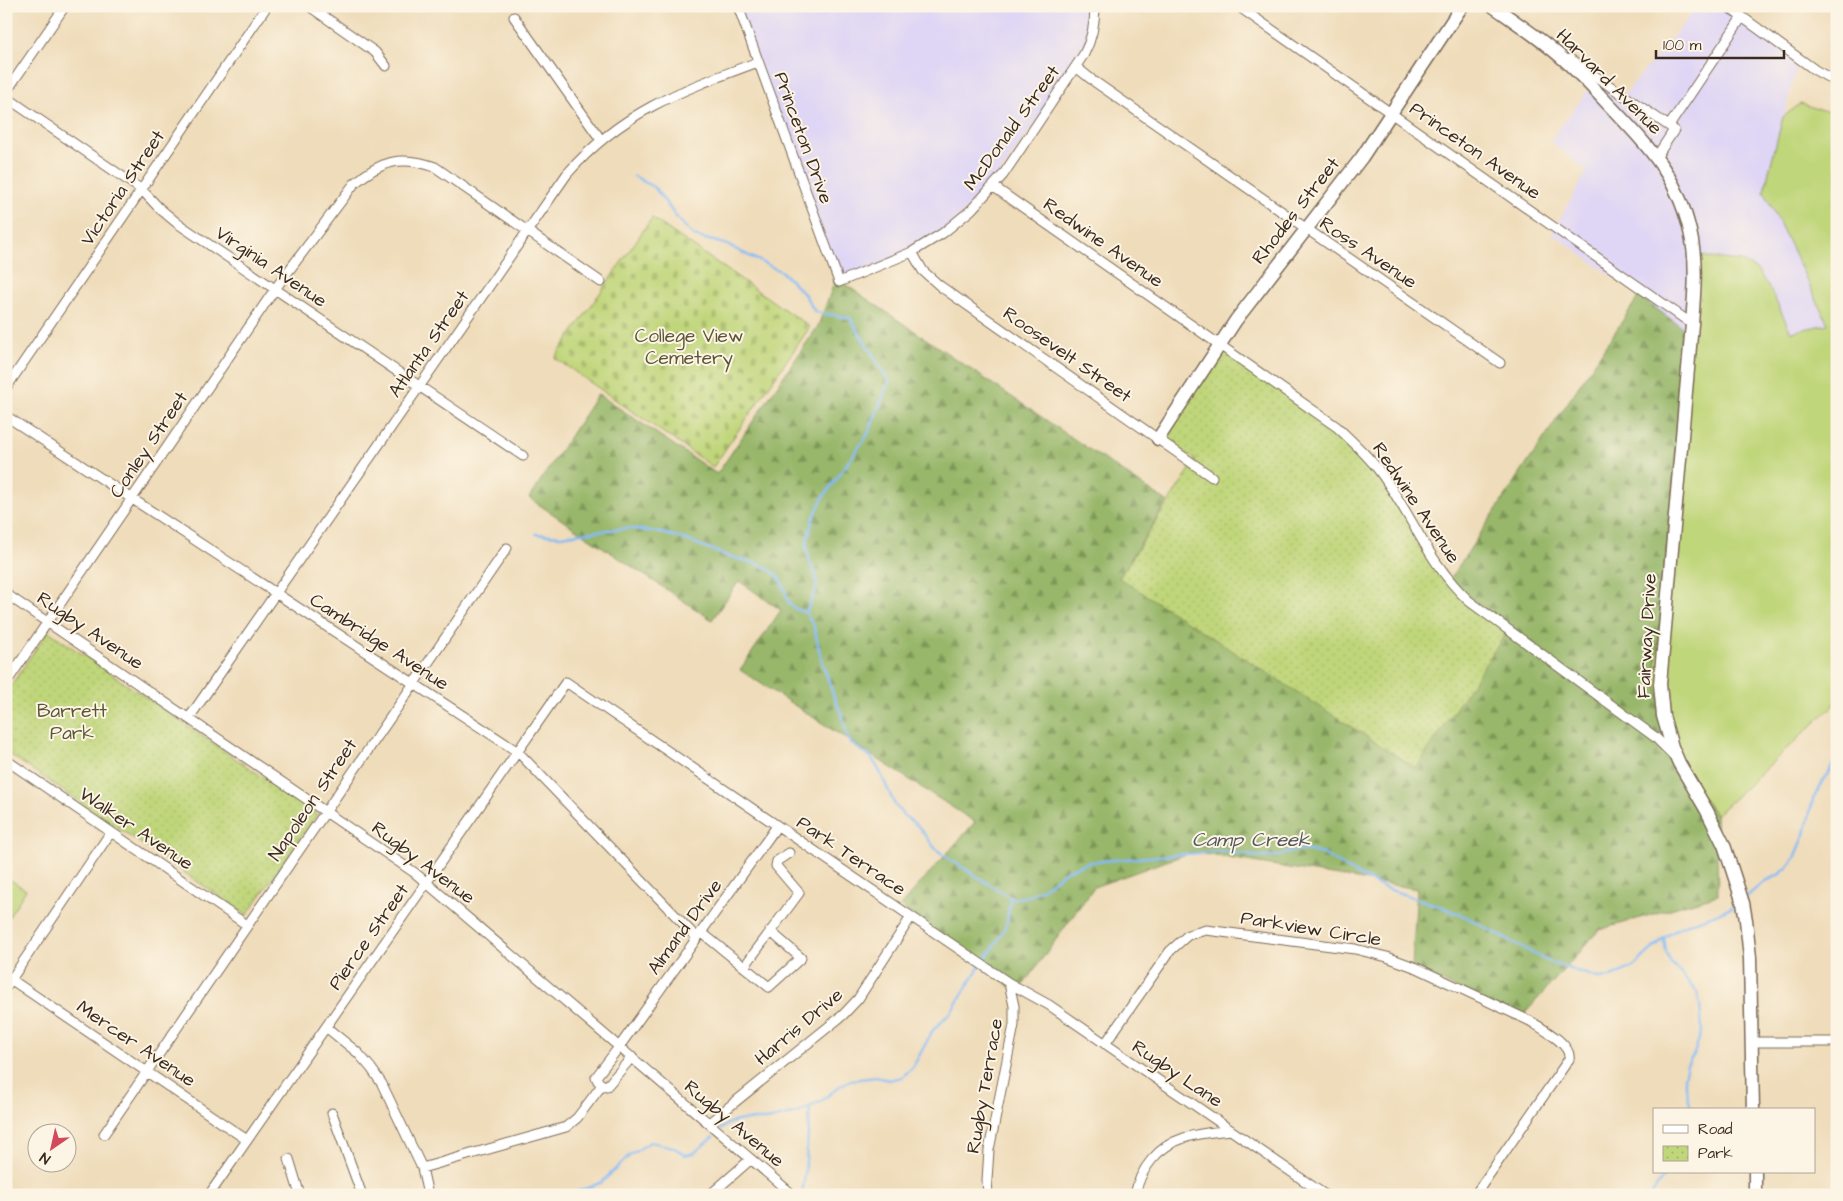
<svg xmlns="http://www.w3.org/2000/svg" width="1843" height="1201" viewBox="0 0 1843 1201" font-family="'Architects Daughter',sans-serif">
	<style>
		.built { fill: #dfd5f5 }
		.grass { fill: #c0d67a; stroke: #7e804c }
		.forest { fill: url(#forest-firs); stroke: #6a7044 }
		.cemetery { fill: url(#cemetery-stones); stroke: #7e804c }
		.park { fill: url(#park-dots); stroke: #7e804c }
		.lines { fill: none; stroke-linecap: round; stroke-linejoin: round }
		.stream { stroke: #86bbf5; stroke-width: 2.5 }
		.street-casing { stroke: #7a6855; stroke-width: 11 }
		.secondary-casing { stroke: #7a6855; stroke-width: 15 }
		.street { stroke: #fff; stroke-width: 9 }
		.secondary { stroke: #fff; stroke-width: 12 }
		.labels { text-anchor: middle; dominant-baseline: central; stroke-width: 4; stroke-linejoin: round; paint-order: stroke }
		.street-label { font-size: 19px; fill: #3b2a1e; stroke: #fcf5e5 }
		.park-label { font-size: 19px; fill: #5c5535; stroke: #fcf5e5 }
		.water-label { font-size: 20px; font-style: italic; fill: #52565e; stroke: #fcf5e5 }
	</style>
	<defs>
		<pattern id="forest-firs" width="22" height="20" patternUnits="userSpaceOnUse" patternTransform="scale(1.25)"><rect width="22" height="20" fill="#98b76a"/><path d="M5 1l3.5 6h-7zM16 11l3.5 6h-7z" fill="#7d9557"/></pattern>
		<pattern id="cemetery-stones" width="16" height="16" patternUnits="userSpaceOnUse" patternTransform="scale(1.25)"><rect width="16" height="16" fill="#c0d67a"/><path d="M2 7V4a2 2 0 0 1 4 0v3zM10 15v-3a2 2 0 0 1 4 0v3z" fill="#a6b869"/></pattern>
		<pattern id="park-dots" width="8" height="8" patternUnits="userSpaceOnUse" patternTransform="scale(1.25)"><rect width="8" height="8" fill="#c0d67a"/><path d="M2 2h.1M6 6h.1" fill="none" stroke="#a6b869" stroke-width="1.8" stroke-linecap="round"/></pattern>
	</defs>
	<rect width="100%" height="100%" fill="#fcf5e5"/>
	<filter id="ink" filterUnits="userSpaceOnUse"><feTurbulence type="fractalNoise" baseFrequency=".02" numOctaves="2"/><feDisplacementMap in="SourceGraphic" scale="10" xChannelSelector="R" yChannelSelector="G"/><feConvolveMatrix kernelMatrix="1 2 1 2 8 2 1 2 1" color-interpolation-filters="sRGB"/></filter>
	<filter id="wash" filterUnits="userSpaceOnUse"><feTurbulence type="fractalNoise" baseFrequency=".0096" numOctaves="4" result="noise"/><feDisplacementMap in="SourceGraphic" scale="20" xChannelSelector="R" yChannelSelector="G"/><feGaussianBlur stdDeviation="1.12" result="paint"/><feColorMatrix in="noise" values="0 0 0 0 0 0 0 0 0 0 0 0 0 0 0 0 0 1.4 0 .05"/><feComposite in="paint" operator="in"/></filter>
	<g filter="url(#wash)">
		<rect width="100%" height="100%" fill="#efdcba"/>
		<path class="built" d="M737,6H1092L1088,39L1073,67L991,187L936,237L891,261L836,278Z
			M1698,6H1723L1799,59L1764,191L1829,324L1791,332L1771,291L1741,261L1711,258L1695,254L1687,331L1552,233L1587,171L1550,141L1594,82L1622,98Z"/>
		<path class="grass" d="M1800,104L1837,114V702L1716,815L1699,793L1681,776L1655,679L1695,254L1711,258L1741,261L1758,271L1771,291L1791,332L1828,324L1764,191L1783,117Z
			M6,877L26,890L6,921Z"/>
		<path class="forest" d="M836,278L1167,502L1119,578L1450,579L1639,296L1687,331L1655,679L1680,776L1699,793L1716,815L1718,895L1599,930L1519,1020L1412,966L1417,889L1192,852L1094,887L1018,992L900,906L975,822L740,670L781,610L739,581L712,620L529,498L598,394L717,474L818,326Z"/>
		<path class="cemetery" d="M652,218L810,327L713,467L555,358Z"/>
		<path class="park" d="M1223,345L1335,429L1372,467L1450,579L1508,630L1416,768L1119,578L1196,460L1162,436Z
			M48,631L317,814L247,915L6,752V693Z"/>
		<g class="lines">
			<path class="stream" d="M634,176L655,188L677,218L694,236L725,244L782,272L805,295L815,312L850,318L889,381L868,434L822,499L813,519L806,545L810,563L815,573L817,586L806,613
				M536,534L561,536L581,533L629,528L642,530L667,534L695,543L724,555L754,563L766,567L777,575L782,583L789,603L794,608L806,613L814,627L821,658L833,694L843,718L847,737L852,744L871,757L879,770L895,805L903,815L918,826L934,847L943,855L1011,898
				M1837,724V732
				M1746,897L1765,881L1777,876L1787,868L1795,858L1805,834L1813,799L1837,757
				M1011,898H1019L1029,896L1045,887L1066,871L1089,862L1223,851L1260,857H1273L1298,850L1310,851L1323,854L1362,877L1385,888L1442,907L1466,917L1549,962L1598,978L1611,977L1633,967L1664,938L1682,926L1711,916L1738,904
				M1664,938L1666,952L1671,963L1697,992L1700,1004L1702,1030L1694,1054L1687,1065L1684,1077L1691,1110
				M983,962C991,950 1003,936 1007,922C1009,914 1008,906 1011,898
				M721,1129L729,1123L742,1120H767L797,1113L820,1102L840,1086L851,1080L877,1077L889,1080L902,1077L913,1067L933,1030L951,1012L980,966
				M567,1195L590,1187L602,1182L629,1156L650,1142L673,1147L685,1155L694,1153L713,1137
				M802,1195L805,1174L810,1108
				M1651,1195L1667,1172"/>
		</g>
	</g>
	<g filter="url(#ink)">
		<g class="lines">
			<g class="street-casing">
				<path id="street" d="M309,6L375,52L386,66
					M738,6L839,282L912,252L943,233L971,210L1003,175L1084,54C1092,39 1095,23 1095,6
					M1238,6L1692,324
					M1727,6L1815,70L1837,82
					M514,17L601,140
					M1570,59L1669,126
					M1076,67L1091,79
					M1095,82L1500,363
					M6,92L65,6
					M6,97L142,190L159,208L177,223L523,456
					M1657,156L1674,130L1669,126L1742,17
					M994,187L1337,427C1351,440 1365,453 1377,468C1412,513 1426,561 1469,601L1655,737L1673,755
					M912,252L923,271L940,286L1212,477
					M6,388L267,6
					M6,416L518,752L697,938
					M6,594L415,873L793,1195
					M6,683L275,289L354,184C380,161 401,155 435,167L601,282
					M189,718L567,174C622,111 682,90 758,62
					M6,760L247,925
					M701,932L769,987L801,958L770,931
					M744,967L799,893L776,866L777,861L789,853
					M6,976L247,1140
					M6,987L111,832
					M326,1027L358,1053L371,1068L382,1084L422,1168L428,1195
					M1751,1042H1837
					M1105,1044L1170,951L1188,935L1206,930L1355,949L1387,957L1417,968L1530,1021C1541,1028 1572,1044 1569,1059L1475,1195
					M632,1057L607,1086C601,1085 598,1083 596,1077L619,1047L777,826
					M332,1113L362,1195
					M709,1123L843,1015L858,999L911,917
					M104,1134L507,548
					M289,1159L300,1195
					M422,1168L566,1127L577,1118L602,1085
					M209,1195L566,682L1009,983L1049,1005L1325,1195
					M710,1195L751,1159
					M988,1195L987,1180L989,1150L1014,1025V1006L1009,983
					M1135,1195C1140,1169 1158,1146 1184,1138C1198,1133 1215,1132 1231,1130"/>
			</g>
			<g class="secondary-casing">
				<path id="secondary" d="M1493,6C1514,21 1535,35 1554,51C1575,68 1593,88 1611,107C1651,149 1681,180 1692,241C1697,268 1694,296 1692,324L1660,684L1663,716L1672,747L1679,763L1707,811L1724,845L1743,903L1746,920L1750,958L1753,1110
					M1158,439L1236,320L1362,157L1462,6
					M1755,1172V1195"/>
			</g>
			<use href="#street" class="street"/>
			<use href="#secondary" class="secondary"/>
		</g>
	</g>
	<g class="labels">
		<g class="street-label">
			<text transform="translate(1609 82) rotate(45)">Harvard Avenue</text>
			<text transform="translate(1012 128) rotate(-54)">McDonald Street</text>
			<text transform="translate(803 138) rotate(70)">Princeton Drive</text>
			<text transform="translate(1475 151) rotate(35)">Princeton Avenue</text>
			<text transform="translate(123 188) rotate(-56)">Victoria Street</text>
			<text transform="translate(1296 211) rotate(-52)">Rhodes Street</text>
			<text transform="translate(1103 243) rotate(35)">Redwine Avenue</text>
			<text transform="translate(1368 253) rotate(34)">Ross Avenue</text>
			<text transform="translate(271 267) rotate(34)">Virginia Avenue</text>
			<text transform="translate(429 344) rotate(-55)">Atlanta Street</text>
			<text transform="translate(1067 355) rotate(35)">Roosevelt Street</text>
			<text transform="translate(149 445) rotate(-56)">Conley Street</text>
			<text transform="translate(1416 503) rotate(56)">Redwine Avenue</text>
			<text transform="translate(90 631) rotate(34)">Rugby Avenue</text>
			<text transform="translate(1647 636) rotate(-87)">Fairway Drive</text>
			<text transform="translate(379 642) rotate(33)">Cambridge Avenue</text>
			<text transform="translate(313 800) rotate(-56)">Napoleon Street</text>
			<text transform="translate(136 829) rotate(34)">Walker Avenue</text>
			<text transform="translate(851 856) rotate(34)">Park Terrace</text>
			<text transform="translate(423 863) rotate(37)">Rugby Avenue</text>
			<text transform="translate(685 927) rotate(-54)">Almand Drive</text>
			<text transform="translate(1311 929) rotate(9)">Parkview Circle</text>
			<text transform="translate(369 937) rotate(-55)">Pierce Street</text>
			<text transform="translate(799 1027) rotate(-40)">Harris Drive</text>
			<text transform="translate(136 1044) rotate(34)">Mercer Avenue</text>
			<text transform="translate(1177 1074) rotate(34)">Rugby Lane</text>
			<text transform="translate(985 1086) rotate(-80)">Rugby Terrace</text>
			<text transform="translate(734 1124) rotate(40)">Rugby Avenue</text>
		</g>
		<g class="park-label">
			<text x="689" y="336">College View<tspan x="689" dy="22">Cemetery</tspan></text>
			<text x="72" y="711">Barrett<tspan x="72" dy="22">Park</tspan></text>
		</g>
		<g class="water-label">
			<text x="1251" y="840">Camp Creek</text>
		</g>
	</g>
	<rect width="1843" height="1201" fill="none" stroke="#fcf5e5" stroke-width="25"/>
	<rect x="1653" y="1108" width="162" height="65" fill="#fcf5e5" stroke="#afa495"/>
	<rect x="1663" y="1125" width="25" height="8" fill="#ffffff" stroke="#afa495"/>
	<text x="1698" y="1134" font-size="15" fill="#3b2a1e">Road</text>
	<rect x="1663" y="1146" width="25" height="15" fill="url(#park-dots)" stroke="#afa495"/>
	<text x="1698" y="1158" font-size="15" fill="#3b2a1e">Park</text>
	<g transform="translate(52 1148) rotate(214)"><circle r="24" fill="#fcf5e5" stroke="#afa495"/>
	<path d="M0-4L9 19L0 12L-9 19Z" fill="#d1495b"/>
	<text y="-8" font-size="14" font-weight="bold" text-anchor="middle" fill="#3b2a1e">N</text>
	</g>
	<path d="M1656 50v8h128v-8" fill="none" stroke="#3b2a1e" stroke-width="2.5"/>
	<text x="1663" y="50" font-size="15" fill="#3b2a1e" stroke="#fcf5e5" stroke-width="4" paint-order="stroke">100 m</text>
</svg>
